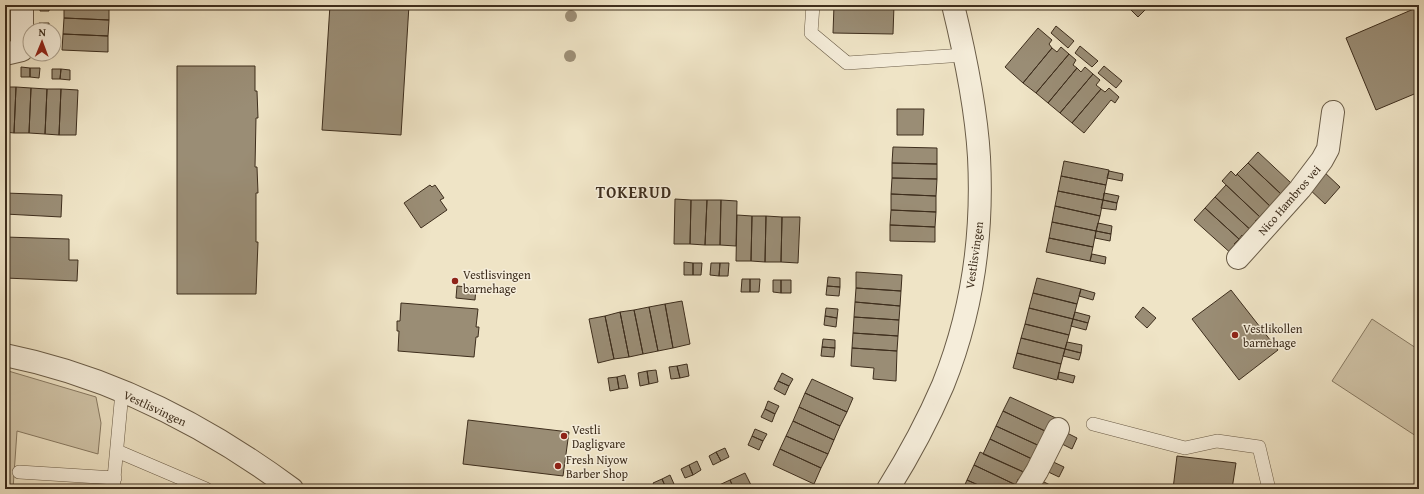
<svg xmlns="http://www.w3.org/2000/svg" width="1424" height="494" viewBox="0 0 1424 494" font-family="'Gentium Book Plus',serif">
	<style>
		.green { fill: #d1c5a9; stroke: #887a63 }
		.building { fill: #9a8d75; stroke: #3e2e1d }
		.lines { fill: none; stroke-linecap: round; stroke-linejoin: round }
		.service-casing { stroke: #6a5c47; stroke-width: 14 }
		.minor-casing { stroke: #6a5c47; stroke-width: 24 }
		.tertiary-casing { stroke: #6a5c47; stroke-width: 24 }
		.service { stroke: #f5edda; stroke-width: 13 }
		.minor { stroke: #f5edda; stroke-width: 22 }
		.tertiary { stroke: #f5edda; stroke-width: 22 }
		.tree { fill: #9e9078 }
		.poi-dot { fill: #8f2418; stroke: #f5edda; stroke-width: 1.5 }
		.labels { text-anchor: middle; dominant-baseline: central; stroke-width: 3; stroke-linejoin: round; paint-order: stroke }
		.street-label { font-size: 12px; fill: #3e2e1d; stroke: #f5edda }
		.poi-label { font-size: 12px; fill: #3e2e1d; stroke: #f5edda; text-anchor: start }
		.district-label { font-size: 16px; font-weight: bold; letter-spacing: 1px; fill: #3e2e1d; stroke: #f5edda }
	</style>
	<rect width="100%" height="100%" fill="#efe4c6"/>
	<filter id="stains"><feTurbulence type="fractalNoise" baseFrequency=".005" numOctaves="4"/><feColorMatrix values="0 0 0 0 .2 0 0 0 0 .09 0 0 0 0 .02 0 0 0 .5 -.17"/></filter>
	<radialGradient id="worn" r=".72"><stop offset=".6" stop-color="#630" stop-opacity="0"/><stop offset="1" stop-color="#630" stop-opacity=".3"/></radialGradient>
	<path class="green" d="M1372,319L1419,350V438L1332,381Z
		M5,370L96,397L101,423L98,454L17,431L13,489H5Z"/>
	<path class="building" d="M40,5H49V11H40Z
		M64,5H109V20L64,18Z
		M330,5H409L401,135L322,130Z
		M834,5H894L893,34L833,33Z
		M1126,5H1150L1138,17Z
		M1416,8L1419,15V92L1376,110L1346,38Z
		M64,18L109,20L108,36L63,34Z
		M39,23H49V30H39Z
		M1056,26L1074,41L1068,48L1051,33Z
		M1038,28L1052,40L1049,44L1052,48L1023,83L1005,67Z
		M63,34L108,36V52L62,50Z
		M1080,46L1098,61L1092,67L1075,53Z
		M1061,47L1069,54L1036,93L1023,83L1052,48L1057,52Z
		M1069,54L1076,60L1073,65L1077,68L1048,103L1036,93Z
		M5,66H9V76H5Z
		M177,66H255V91H257L258,118H256L255,167H257L258,193H256V242H258L256,294H177Z
		M1104,66L1122,81L1116,88L1098,73Z
		M21,67L30,68V77H21Z
		M1085,67L1093,74L1060,113L1048,103L1077,68L1081,72Z
		M30,68H40L39,78L30,77Z
		M52,69H61L60,79H52Z
		M61,69L70,70V80L60,79Z
		M1093,74L1100,80L1096,85L1101,89L1072,123L1060,113Z
		M5,87H16L14,133L5,132Z
		M16,87L31,88L29,133H14Z
		M31,88L47,89L45,134L29,133Z
		M1109,88L1119,97L1115,103L1111,100L1084,133L1072,123L1101,89L1105,92Z
		M47,89H61L59,135L45,134Z
		M61,89L78,90L76,135H59Z
		M897,109H924L923,135H897Z
		M893,147L937,148V164L892,163Z
		M1258,152L1291,183L1281,194L1248,163Z
		M1064,161L1109,170L1106,185L1061,176Z
		M892,163L937,164V179L892,178Z
		M1248,163L1281,194L1276,212L1237,174Z
		M1322,170L1340,187L1325,204L1306,186Z
		M1109,171L1123,174L1122,181L1107,178Z
		M1231,171L1236,176L1237,174L1276,212L1270,219L1263,213L1260,217L1222,181Z
		M1061,176L1106,185L1103,200L1058,191Z
		M892,178L937,179L936,196L891,194Z
		M430,185L432,187L435,185L444,198L440,200L447,210L421,228L404,203Z
		M1226,185L1260,217L1255,221L1262,228L1255,234L1215,197Z
		M1058,191L1103,200L1100,216L1055,206Z
		M5,193L62,195L61,217L5,214Z
		M1104,193L1119,196L1117,203L1103,200Z
		M891,194L936,196V212L891,210Z
		M1215,197L1255,234L1249,242L1242,235L1239,239L1205,208Z
		M675,199L691,200L690,244H674Z
		M691,200H707L705,245L690,244Z
		M707,200H721L720,245H705Z
		M721,200L737,201L736,246L720,245Z
		M1103,200L1117,203L1116,210L1101,208Z
		M1055,206L1100,216L1096,231L1052,222Z
		M1205,208L1239,239L1234,244L1240,250L1234,256L1194,220Z
		M891,210L936,212L935,227L890,225Z
		M737,215L752,216L751,261H736Z
		M752,216H766L765,262L751,261Z
		M766,216L782,217L781,262H765Z
		M782,217H800L798,263L781,262Z
		M1052,222L1096,231L1093,247L1049,238Z
		M1098,223L1112,226L1111,234L1096,231Z
		M890,225L935,227V242L890,241Z
		M1096,231L1111,234L1110,241L1095,238Z
		M5,237L69,239V260H78L77,281L5,278Z
		M1049,238L1093,247L1090,261L1046,252Z
		M1092,254L1106,257L1105,264L1090,261Z
		M684,262L693,263V275H684Z
		M693,263H702L701,275H693Z
		M711,263H720L719,276L710,275Z
		M720,263H729L728,276H719Z
		M856,272L902,275L901,291L856,288Z
		M828,277L840,278V287L827,286Z
		M1037,278L1081,289L1077,304L1033,293Z
		M742,279H750V292H741Z
		M750,279H760L759,292H750Z
		M773,280H781V293L773,292Z
		M781,280H791V293H781Z
		M457,286L476,288L475,300L456,298Z
		M827,286L840,287L839,296L826,295Z
		M856,288L901,291L900,306L855,302Z
		M1081,289L1095,293L1093,300L1079,296Z
		M1231,290L1278,350L1239,380L1192,319Z
		M1033,293L1077,304L1073,319L1029,308Z
		M682,301L690,344L673,348L665,304Z
		M855,302L900,306L899,320L854,317Z
		M401,303L478,309L476,327H479L478,337H476L474,357L398,351L399,331H397V321H400Z
		M665,304L673,348L658,351L649,307Z
		M649,307L658,351L643,354L634,310Z
		M1143,307L1156,318L1147,328L1135,317Z
		M826,308L838,309L837,318L825,316Z
		M1029,308L1073,319L1069,335L1025,324Z
		M634,310L643,354L629,357L620,312Z
		M620,312L629,357L614,359L605,316Z
		M1075,312L1090,316L1088,323L1073,319Z
		M605,316L614,359L598,363L589,319Z
		M825,316L837,318L836,327L824,325Z
		M854,317L899,320L898,336L853,333Z
		M1073,319L1088,323L1086,330L1071,326Z
		M1025,324L1069,335L1065,349L1021,338Z
		M853,333L898,336L897,351L852,348Z
		M1021,338L1065,349L1061,364L1017,353Z
		M823,339L835,340V348L822,347Z
		M1067,342L1082,345L1081,353L1065,349Z
		M822,347L835,348L834,357L821,356Z
		M852,348L897,351L896,381L873,379L874,368L851,366Z
		M1065,349L1081,353L1079,360L1063,356Z
		M1017,353L1061,364L1057,380L1013,368Z
		M687,364L689,376L680,378L677,366Z
		M677,366L680,378L671,379L669,367Z
		M656,370L658,382L649,384L647,371Z
		M647,371L649,384L640,386L638,373Z
		M1059,372L1075,376L1073,383L1058,379Z
		M782,373L793,379L789,386L778,381Z
		M625,375L628,388L619,389L617,377Z
		M617,377L619,389L610,391L608,378Z
		M812,379L853,398L847,412L805,393Z
		M778,381L789,386L785,395L774,389Z
		M805,393L847,412L840,426L799,407Z
		M1010,397L1058,419L1045,431L1003,411Z
		M768,401L779,406L775,414L765,409Z
		M799,407L840,426L834,440L793,421Z
		M765,409L775,414L772,422L761,417Z
		M1003,411L1045,431L1044,448L996,426Z
		M468,420L569,432L563,476L463,464Z
		M793,421L834,440L828,454L786,436Z
		M996,426L1044,448L1032,459L990,439Z
		M755,429L767,434L763,441L752,436Z
		M1061,430L1077,438L1072,449L1056,441Z
		M752,436L763,441L759,450L748,445Z
		M786,436L828,454L821,468L780,449Z
		M990,439L1032,459L1028,474L983,454Z
		M725,448L729,457L721,461L716,452Z
		M780,449L821,468L814,484L773,465Z
		M716,452L721,461L713,465L709,456Z
		M980,452L1028,474L1024,482L1018,479L1016,485L974,465Z
		M1177,456L1236,463L1232,489H1173Z
		M1047,459L1064,467L1059,477L1042,469Z
		M697,461L701,470L693,475L689,465Z
		M689,465L693,475L685,478L681,469Z
		M974,465L1016,485L1014,489H987L967,480Z
		M745,473L753,489H734L730,480Z
		M670,475L674,484L666,488L662,479Z
		M662,479L666,488L656,489L653,483Z
		M1038,479L1058,489H1033Z
		M730,480L734,489H718L717,486Z
		M967,480L987,489H963Z"/>
	<g class="lines">
		<g class="service-casing">
			<path id="service" d="M813,5L811,33L847,63L964,55
				M1093,424L1185,448L1217,441L1259,447L1268,485L1267,489
				M117,451L206,489
				M19,472L115,478
				M113,489L122,392"/>
		</g>
		<g class="minor-casing">
			<path id="minor" d="M5,54L22,50V5
				M1238,258L1300,189L1322,160L1328,149L1333,112
				M1026,489L1037,471L1058,429"/>
		</g>
		<g class="tertiary-casing">
			<path id="tertiary" d="M5,355C109,376 207,426 292,489
				M888,489C908,457 928,420 943,385C972,313 983,234 979,157C976,106 965,54 953,5"/>
		</g>
		<use href="#service" class="service"/>
		<use href="#minor" class="minor"/>
		<use href="#tertiary" class="tertiary"/>
	</g>
	<g class="tree">
		<circle cx="571" cy="16" r="6"/>
		<circle cx="570" cy="56" r="6"/>
	</g>
	<g class="poi-dot">
		<circle cx="455" cy="281" r="4"/>
		<circle cx="1235" cy="335" r="4"/>
		<circle cx="564" cy="436" r="4"/>
		<circle cx="558" cy="466" r="4"/>
	</g>
	<g class="labels">
		<g class="street-label">
			<text transform="translate(1289 200) rotate(-49)">Nico Hambros vei</text>
			<text transform="translate(974 255) rotate(-82)">Vestlisvingen</text>
			<text transform="translate(155 408) rotate(25)">Vestlisvingen</text>
		</g>
		<g class="poi-label">
			<text x="463" y="274">Vestlisvingen<tspan x="463" dy="14">barnehage</tspan></text>
			<text x="1243" y="328">Vestlikollen<tspan x="1243" dy="14">barnehage</tspan></text>
			<text x="572" y="429">Vestli<tspan x="572" dy="14">Dagligvare</tspan></text>
			<text x="566" y="459">Fresh Niyow<tspan x="566" dy="14">Barber Shop</tspan></text>
		</g>
		<g class="district-label">
			<text x="634" y="192">TOKERUD</text>
		</g>
	</g>
	<rect width="1424" height="494" fill="none" stroke="#efe4c6" stroke-width="20"/>
	<rect x="6" y="6" width="1412" height="482" fill="none" stroke="#3e2e1d" stroke-width="2"/>
	<rect x="10" y="10" width="1404" height="474" fill="none" stroke="#3e2e1d"/>
	<g transform="translate(42 42) rotate(1)"><circle r="19" fill="#f5edda" stroke="#aca18e"/>
	<path d="M0-3L7 15L0 10L-7 15Z" fill="#8f2418"/>
	<text y="-6" font-size="11" font-weight="bold" text-anchor="middle" fill="#3e2e1d">N</text>
	</g>
	<rect width="100%" height="100%" filter="url(#stains)"/>
	<rect width="100%" height="100%" fill="url(#worn)"/>
</svg>
